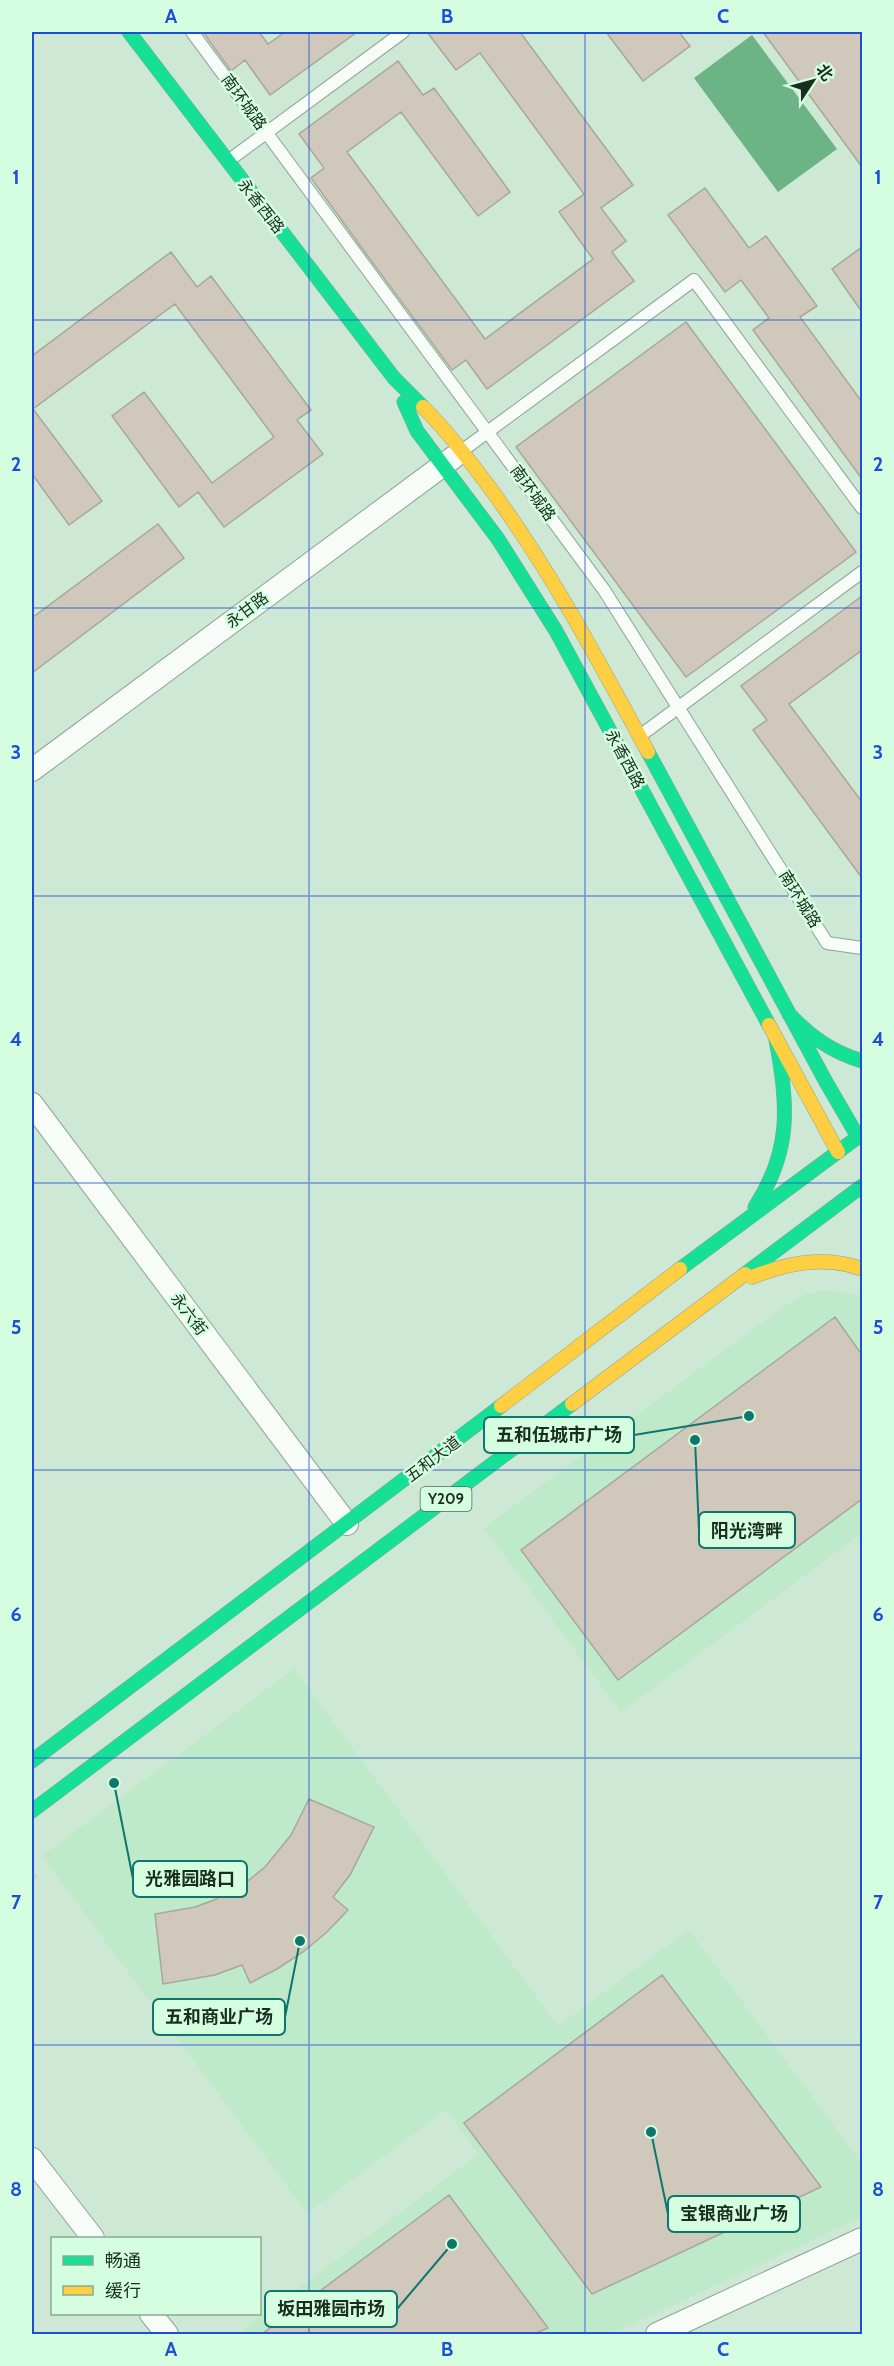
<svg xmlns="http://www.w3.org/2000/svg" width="894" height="2366" viewBox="0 0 894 2366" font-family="Cabin,'Noto Sans SC',sans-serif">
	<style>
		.built { fill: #beeaca }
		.water { fill: #6cb386 }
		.building { fill: #cfc8bb; stroke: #a6a89c; stroke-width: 1.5 }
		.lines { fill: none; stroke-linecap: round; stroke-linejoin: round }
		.lane-casing { stroke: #8fa595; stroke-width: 14 }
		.street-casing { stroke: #8fa595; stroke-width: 24 }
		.fast-casing { stroke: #8fa595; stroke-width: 15 }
		.slow-casing { stroke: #8fa595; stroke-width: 15 }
		.path { stroke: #cbd4cd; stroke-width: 4; stroke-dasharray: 6 3; stroke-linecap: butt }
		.lane { stroke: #f8fcf9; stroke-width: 12 }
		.street { stroke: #f8fcf9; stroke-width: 22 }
		.fast { stroke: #16e098; stroke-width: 14 }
		.slow { stroke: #ffcf43; stroke-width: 14 }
		.grid { fill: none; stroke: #1d4ed8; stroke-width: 1.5; stroke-opacity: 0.55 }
		.labels { text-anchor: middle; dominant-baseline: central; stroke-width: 5; stroke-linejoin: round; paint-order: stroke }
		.shield { fill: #d5fee0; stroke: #516c5a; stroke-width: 1.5 }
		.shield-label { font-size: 15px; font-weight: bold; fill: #192d20 }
		.street-label { font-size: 16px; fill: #192d20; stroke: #d5fee0 }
		.leader { fill: none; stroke: #0f766e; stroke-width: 2 }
		.callout-dot { fill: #0f766e; stroke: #d5fee0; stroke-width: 2 }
		.callout { fill: #d5fee0; stroke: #0f766e; stroke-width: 2 }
		.callout-label { font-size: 18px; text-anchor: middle; font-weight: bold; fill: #192d20 }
		.neatline { fill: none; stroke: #1d4ed8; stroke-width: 2 }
		.grid-label { font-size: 20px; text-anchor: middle; font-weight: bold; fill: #1d4ed8 }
	</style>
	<rect width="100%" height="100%" fill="#cde8d4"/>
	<path class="built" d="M832,1290L862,1296V1533L621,1712L484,1528L787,1304L808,1293Z
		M294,1669L558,2026L689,1930L862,2164V2217L611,2334H237L479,2154L446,2110L307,2213L42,1856Z"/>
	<path class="water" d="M752,35L837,149L778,192L694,78Z"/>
	<path class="building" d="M203,32H259L268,44L285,32H357L270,95L245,60L231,71Z
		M427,32H520L633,185L601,208L626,241L612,252L634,281L487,389L466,360L452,370L364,251L311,178L324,168L299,134L398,61L423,95L434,88L510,192L478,216L401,112L347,152L485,339L593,259L559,212L584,194L480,53L456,70Z
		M606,32H679L690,46L643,81Z
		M763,32H862V167Z
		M705,188L749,248L766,236L817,306L800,317L862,402V479L753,330L769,318L741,280L725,292L668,215Z
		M862,247V312L832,269Z
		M171,252L197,287L211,276L311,410L297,420L323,454L224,527L198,492L179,507L112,416L144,392L212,483L274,437L175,304L33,409L102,501L69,525L32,474V356Z
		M686,322L856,552L686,677L516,447Z
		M158,524L184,558L32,673V618Z
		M862,596V650L789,704L862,802V878L753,730L767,720L741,686Z
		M835,1317L862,1355V1499L618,1680L521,1550Z
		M309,1799L374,1827L350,1875L333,1897L348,1910L327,1932L303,1952L277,1969L250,1983L242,1965L215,1975L163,1984L155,1914L195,1907L214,1900L249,1880L265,1867L291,1835Z
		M662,1975L821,2187L592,2294L464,2123Z
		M449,2195L548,2328L534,2334H262Z"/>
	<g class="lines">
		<g class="lane-casing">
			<path id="lane" d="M192,32L604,590L827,943L862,948
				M228,161L403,32
				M463,450L694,280L862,508
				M641,735L862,572"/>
		</g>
		<g class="street-casing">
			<path id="street" d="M32,770L454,457
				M32,1104L347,1524
				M32,2159L93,2238
				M151,2314L167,2334
				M657,2334L862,2239"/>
		</g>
		<g class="fast-casing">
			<path id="fast" d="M129,32L394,378L423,407
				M404,402L417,431L498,539L556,631L769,1025
				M648,752L826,1082L858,1137
				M789,1014C811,1037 832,1052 862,1061
				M755,1207C792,1150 788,1105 776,1040
				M680,1269L862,1134
				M745,1274L862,1186
				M32,1761L501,1406
				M32,1811L572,1404"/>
		</g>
		<g class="slow-casing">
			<path id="slow" d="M423,407C448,432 469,460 490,488C551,571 599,662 648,752
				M769,1025L838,1152
				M752,1277C788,1263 825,1255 862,1269
				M572,1404L745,1274
				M501,1406L680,1269"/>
		</g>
		<path class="path" d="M32,1879L37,1875"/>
		<use href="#lane" class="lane"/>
		<use href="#street" class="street"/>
		<use href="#fast" class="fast"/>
		<use href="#slow" class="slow"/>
	</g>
	<path class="grid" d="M309,32V2334M585,32V2334M32,320H862M32,608H862M32,896H862M32,1183H862M32,1470H862M32,1758H862M32,2045H862"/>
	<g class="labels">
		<rect class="shield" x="420.5" y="1487" width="51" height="24" rx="4.5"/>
		<g class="shield-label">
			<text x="446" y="1499">Y209</text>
		</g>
		<g class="street-label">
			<text transform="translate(244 102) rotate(54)">南环城路</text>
			<text transform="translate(261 206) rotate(52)">永香西路</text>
			<text transform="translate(533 493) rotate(54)">南环城路</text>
			<text transform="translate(247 610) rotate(-37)">永甘路</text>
			<text transform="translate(625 759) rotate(62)">永香西路</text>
			<text transform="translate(800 899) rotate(58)">南环城路</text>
			<text transform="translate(189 1314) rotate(53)">永六街</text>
			<text transform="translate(433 1459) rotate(-37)">五和大道</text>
		</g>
	</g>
	<path class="leader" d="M749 1416L634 1435M695 1440L699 1530M114 1783L133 1879M300 1941L285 2017M651 2132L668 2214M452 2244L397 2309"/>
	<g class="callout-dot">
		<circle cx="749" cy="1416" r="6"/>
		<circle cx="695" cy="1440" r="6"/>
		<circle cx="114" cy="1783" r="6"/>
		<circle cx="300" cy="1941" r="6"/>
		<circle cx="651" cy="2132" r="6"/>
		<circle cx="452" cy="2244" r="6"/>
	</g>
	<g class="callout">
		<rect x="484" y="1417" width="150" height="36" rx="6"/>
		<rect x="699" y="1512" width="96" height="36" rx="6"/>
		<rect x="133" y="1861" width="114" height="36" rx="6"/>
		<rect x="153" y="1999" width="132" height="36" rx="6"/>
		<rect x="668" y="2196" width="132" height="36" rx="6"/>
		<rect x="265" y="2291" width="132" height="36" rx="6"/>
	</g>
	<g class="callout-label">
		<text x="559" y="1441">五和伍城市广场</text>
		<text x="747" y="1537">阳光湾畔</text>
		<text x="190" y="1885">光雅园路口</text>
		<text x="219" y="2023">五和商业广场</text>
		<text x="734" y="2220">宝银商业广场</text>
		<text x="331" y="2315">坂田雅园市场</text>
	</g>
	<rect width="894" height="2366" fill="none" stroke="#d5fee0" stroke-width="66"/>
	<rect x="51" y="2237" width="210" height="78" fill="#d5fee0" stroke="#8aaa93" stroke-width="1.5"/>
	<rect x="63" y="2256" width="30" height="9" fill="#16e098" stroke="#8aaa93" stroke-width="1.5"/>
	<text x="105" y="2267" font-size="18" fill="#192d20">畅通</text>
	<rect x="63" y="2286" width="30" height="9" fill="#ffcf43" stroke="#8aaa93" stroke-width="1.5"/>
	<text x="105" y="2297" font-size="18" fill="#192d20">缓行</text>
	<g transform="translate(813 81) rotate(54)" stroke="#d5fee0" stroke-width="4.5" paint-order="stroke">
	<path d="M0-4.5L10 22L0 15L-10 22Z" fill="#192d20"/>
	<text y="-9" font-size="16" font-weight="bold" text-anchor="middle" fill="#192d20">北</text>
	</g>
	<rect x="33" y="33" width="828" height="2300" class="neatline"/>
	<g class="grid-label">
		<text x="171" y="23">A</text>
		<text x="447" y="23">B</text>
		<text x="723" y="23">C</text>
		<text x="16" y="184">1</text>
		<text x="878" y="184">1</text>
		<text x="16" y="471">2</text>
		<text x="878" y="471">2</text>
		<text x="16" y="759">3</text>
		<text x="878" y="759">3</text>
		<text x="16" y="1046">4</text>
		<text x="878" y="1046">4</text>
		<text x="16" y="1334">5</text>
		<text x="878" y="1334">5</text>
		<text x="16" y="1621">6</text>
		<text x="878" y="1621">6</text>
		<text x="16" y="1909">7</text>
		<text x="878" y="1909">7</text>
		<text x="16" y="2196">8</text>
		<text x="878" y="2196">8</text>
		<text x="171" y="2356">A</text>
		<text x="447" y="2356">B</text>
		<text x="723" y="2356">C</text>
	</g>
</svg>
